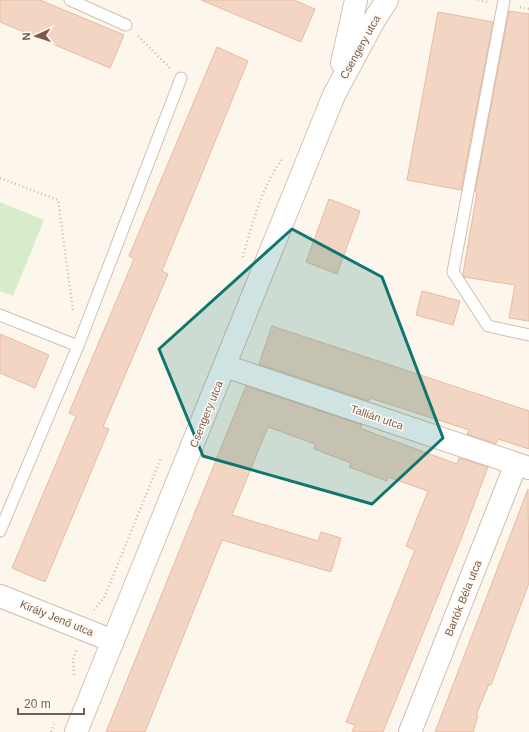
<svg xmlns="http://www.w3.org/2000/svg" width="529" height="732" viewBox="0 0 529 732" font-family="Helvetica,sans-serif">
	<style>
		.green { fill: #d8ecc9 }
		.building { fill: #f3d5c3; stroke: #e6bba3 }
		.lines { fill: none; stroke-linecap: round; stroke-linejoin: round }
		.lane-casing { stroke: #d1beb0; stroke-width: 13 }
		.street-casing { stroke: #d1beb0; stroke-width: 24 }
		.secondary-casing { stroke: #d6c0b0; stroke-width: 24 }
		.path { stroke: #d9b8a5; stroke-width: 2.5; stroke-dasharray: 1 3; stroke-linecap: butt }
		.lane { stroke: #fff; stroke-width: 11 }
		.street { stroke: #fff; stroke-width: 22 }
		.secondary { stroke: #fff; stroke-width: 22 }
		.marked { fill: #0f766e; fill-opacity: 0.2; stroke: #0f766e; stroke-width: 3; stroke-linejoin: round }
		.labels { text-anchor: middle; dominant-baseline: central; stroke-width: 3; stroke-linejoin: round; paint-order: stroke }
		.street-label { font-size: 11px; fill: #7a5c4d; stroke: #fffaf3 }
	</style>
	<rect width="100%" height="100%" fill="#fdf6ec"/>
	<path class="green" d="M0,202L44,220L13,296L0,291Z"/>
	<path class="building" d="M0,0H40L124,35L110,68L0,22Z
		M201,0H294L315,9L301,42Z
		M509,11L529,14V321L509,318L515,285L464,277L463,274L477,192H475Z
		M438,12L493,22L461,190L407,180Z
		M217,47L248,61L162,271L168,274L103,427L109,429L45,582L12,568L76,416L69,413L134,259L129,256Z
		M329,199L360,211L337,274L306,262Z
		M422,291L460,301L453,325L416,315Z
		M272,326L529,411V449L498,439L496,444L467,434L469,430L370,398L369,401L259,364Z
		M0,334L49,355L35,388L0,373Z
		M246,386L362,425L360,428L378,435L457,464L459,458L488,467L461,539L383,732H352L355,725L346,722L415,550L406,546L428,491L388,477L387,481L349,467L351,463L314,449L315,444L268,427L232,515L318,541L321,532L341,538L331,572L222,540L145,732H106Z
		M528,489L529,583L491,685L489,684L476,715L478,716L473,732H435Z"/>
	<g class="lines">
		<g class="lane-casing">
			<path id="lane" d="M70,0L126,25
				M504,0L453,272L488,326L529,335
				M0,315L78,346
				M0,531L78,346L181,78"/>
		</g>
		<g class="street-casing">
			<path id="street" d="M225,366L529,468
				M0,596L113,641
				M410,732L516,464"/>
		</g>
		<g class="secondary-casing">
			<path id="secondary" d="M342,63L356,0
				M76,732L334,95L373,22L387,0"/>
		</g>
		<path class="path" d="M478,0L487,2
			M520,7L529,9
			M138,36L170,68
			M0,178L58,200L73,310
			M243,257C251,226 263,184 283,158
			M94,610L104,598L161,458
			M74,675L73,660L77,649
			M51,732L54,724"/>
		<use href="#lane" class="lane"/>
		<use href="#street" class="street"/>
		<use href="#secondary" class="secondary"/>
	</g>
	<path class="marked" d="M292,229L382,277L443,438L372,504L203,456L159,349Z"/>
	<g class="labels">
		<g class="street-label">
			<text transform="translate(360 47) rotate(-61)">Csengery utca</text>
			<text transform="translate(206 414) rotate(-68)">Csengery utca</text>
			<text transform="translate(377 417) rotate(19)">Tallián utca</text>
			<text transform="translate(463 598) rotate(-68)">Bartók Béla utca</text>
			<text transform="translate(57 618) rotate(22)">Király Jenő utca</text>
		</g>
	</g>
	<g transform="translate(36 36) rotate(267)" stroke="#fffaf3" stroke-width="3" paint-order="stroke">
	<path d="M0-3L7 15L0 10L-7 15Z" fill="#7a5c4d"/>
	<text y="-6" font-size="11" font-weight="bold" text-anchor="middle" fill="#7a5c4d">N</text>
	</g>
	<path d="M18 708v6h66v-6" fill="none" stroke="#7a5c4d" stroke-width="2"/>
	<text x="24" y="708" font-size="12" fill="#7a5c4d" stroke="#fffaf3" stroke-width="3" paint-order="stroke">20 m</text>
</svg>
